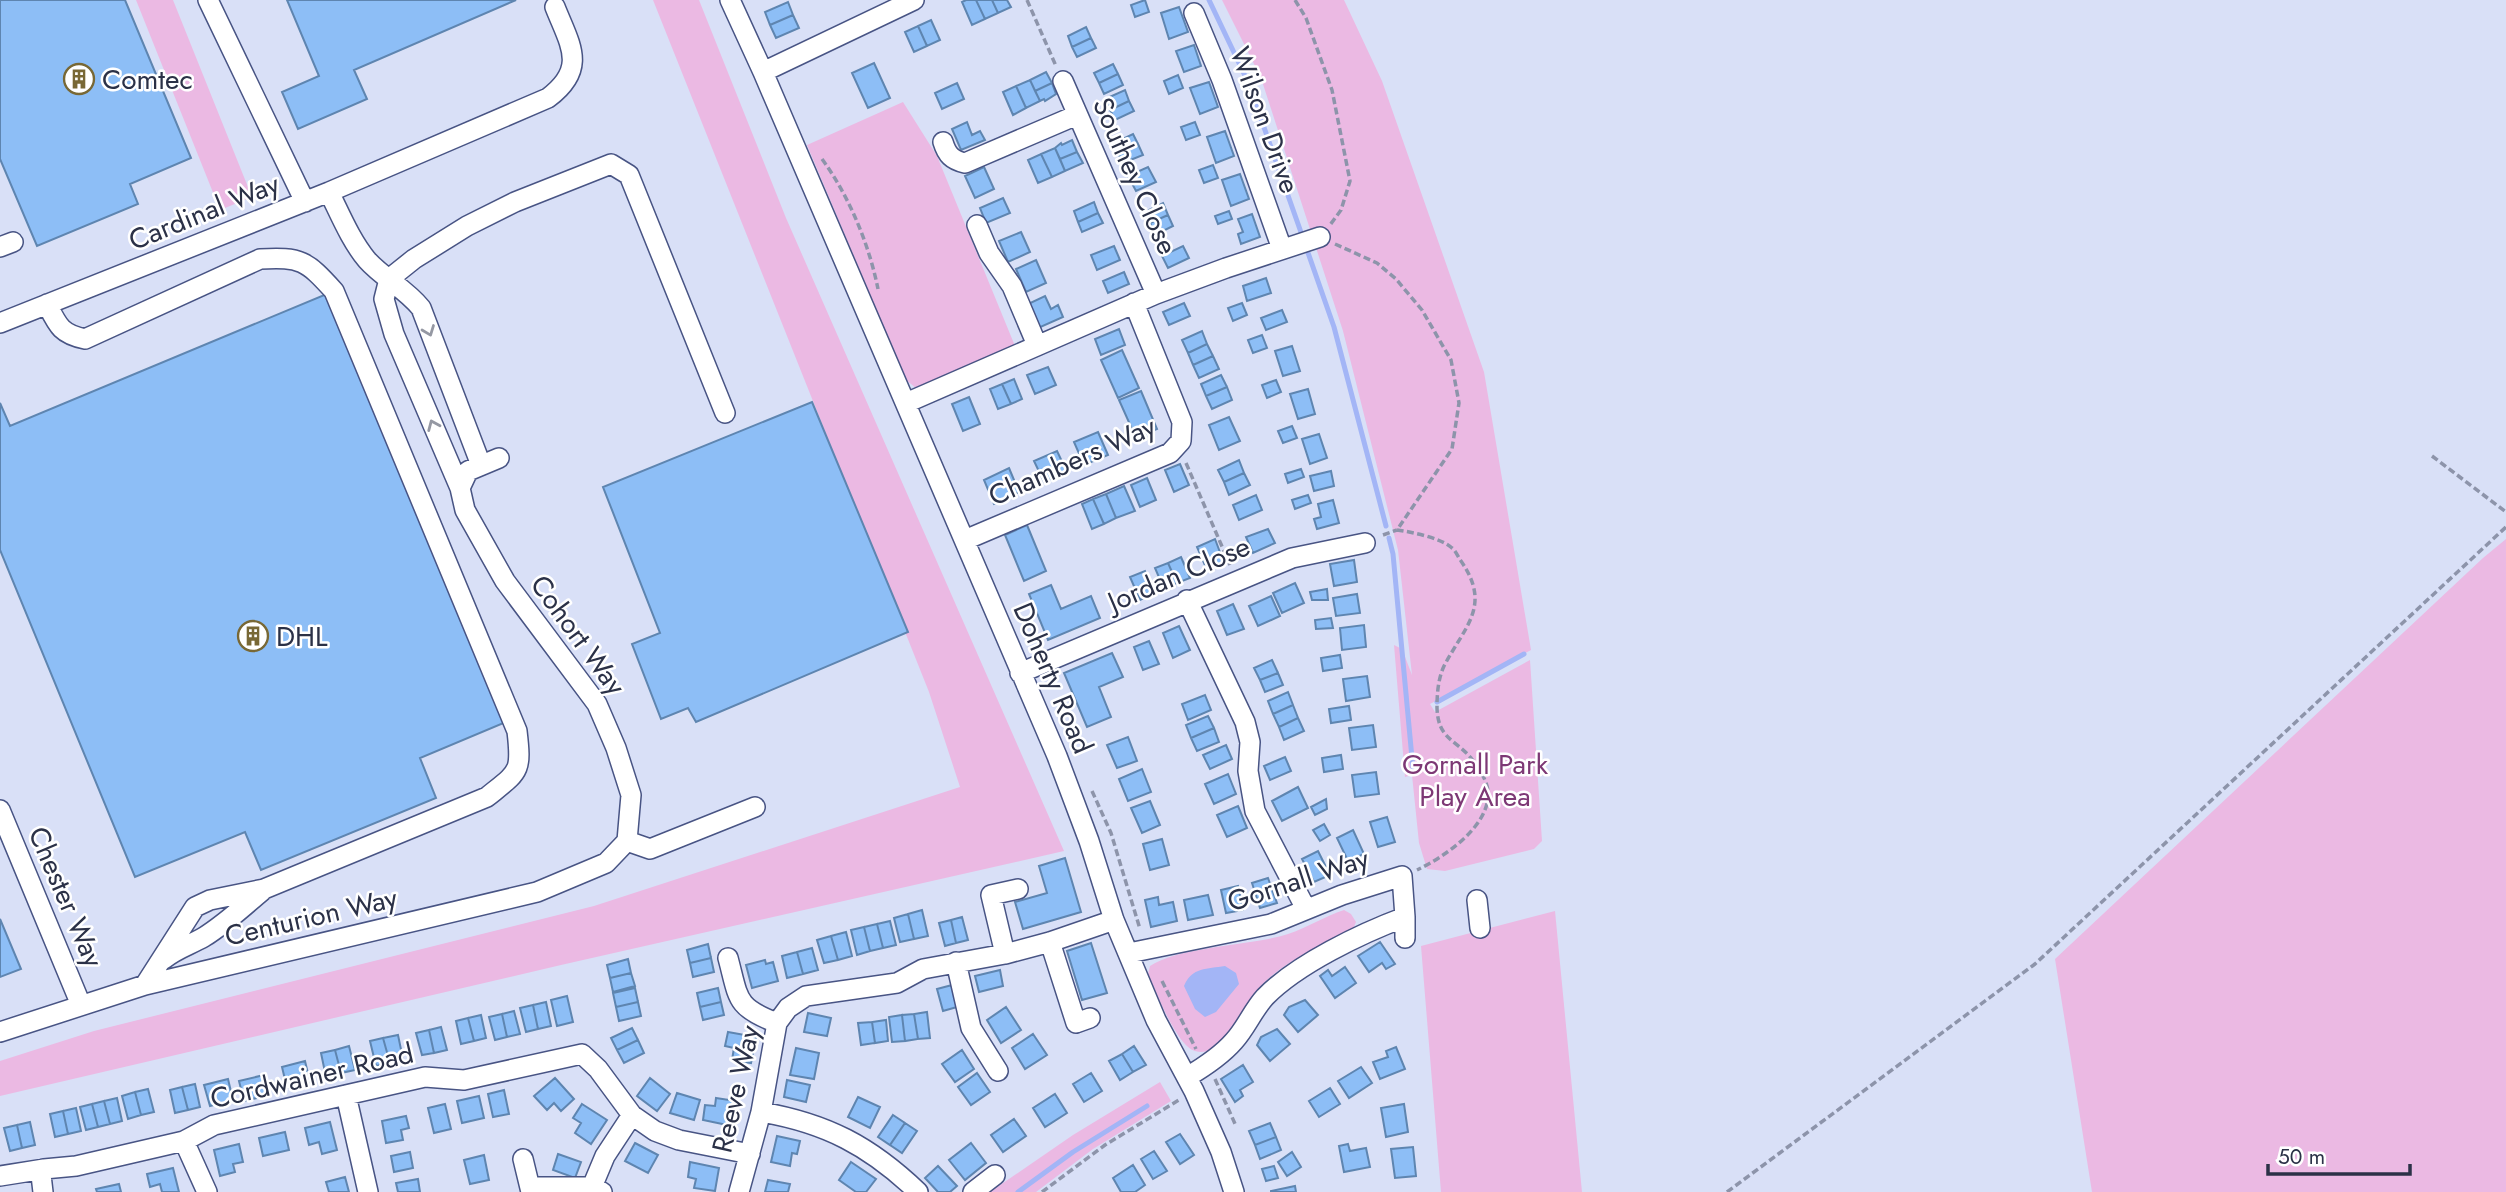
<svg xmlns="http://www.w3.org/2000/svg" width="2506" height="1192" viewBox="0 0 2506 1192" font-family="Jost,sans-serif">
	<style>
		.green { fill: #ebb9e3 }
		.water { fill: #a3b5f6 }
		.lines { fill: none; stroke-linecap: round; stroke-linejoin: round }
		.stream { stroke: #a3b5f6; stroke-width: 5 }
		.building { fill: #8dbef6; stroke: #5e85b0; stroke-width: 2 }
		.minor-casing { stroke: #485484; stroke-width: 22 }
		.path { stroke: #8d94aa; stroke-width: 3.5; stroke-dasharray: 7 3.5; stroke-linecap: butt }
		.minor { stroke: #fff; stroke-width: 19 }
		.oneway { stroke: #9598a3 }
		.labels { text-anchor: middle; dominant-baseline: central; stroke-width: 5; stroke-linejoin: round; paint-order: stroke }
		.poi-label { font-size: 28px; fill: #2b3147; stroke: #fff; text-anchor: start }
		.street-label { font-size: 28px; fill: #2b3147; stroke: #fff }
		.park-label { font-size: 28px; fill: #7d3875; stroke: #fff }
	</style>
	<rect width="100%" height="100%" fill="#d9e0f7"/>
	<path class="green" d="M136,0H173L252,197L220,210Z
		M653,0H699L786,218L1064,851L561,965L0,1096V1061L94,1031L594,906L960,787L929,692Z
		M1222,0H1344L1382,81L1484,372L1531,650L1430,704L1435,712L1530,660L1542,841L1534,849L1445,871L1427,869L1419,843L1412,775L1405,777L1394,645L1402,649L1412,675L1398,550L1343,331L1261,78Z
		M903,102L937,156L1015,346L916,388L906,380L807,145Z
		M2506,539V1192H2092L2055,959L2483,558Z
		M1344,910L1351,914L1356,922L1353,929C1321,946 1281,962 1257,990C1244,1005 1222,1060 1195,1051C1177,1046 1156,992 1148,974L1150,966C1180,946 1251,946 1288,934C1307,928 1325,916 1344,910Z
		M1555,911L1582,1192H1441L1421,946Z
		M1160,1082L1171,1101L1093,1149L1036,1192H990L1073,1135Z"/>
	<path class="water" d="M1225,966L1236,973L1239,984L1216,1012L1205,1017L1195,1009L1184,986C1192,967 1207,969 1225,966Z"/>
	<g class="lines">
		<path class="stream" d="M1209,0L1248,82L1303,238
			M1306,247L1334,327L1386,526
			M1389,538L1393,554L1413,769
			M1437,702L1524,654
			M1018,1192L1073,1152L1147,1106"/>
	</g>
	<path class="building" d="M0,0H125L191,158L130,184L138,204L37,246L0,159Z
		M287,0H516L354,70L367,99L298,129L282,92L319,76Z
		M966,0H976L985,19L972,25L962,2Z
		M976,0H992L998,13L985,19Z
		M992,0H1007L1011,7L998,13Z
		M1145,0L1149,12L1135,17L1131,5Z
		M788,2L793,15L770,25L765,12Z
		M1179,7L1188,32L1169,39L1161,13Z
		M793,15L799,28L776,38L770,25Z
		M931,20L940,40L927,46L918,26Z
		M918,26L927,46L914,52L905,32Z
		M1086,27L1091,38L1072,47L1068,36Z
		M1091,38L1096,48L1077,57L1072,47Z
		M1194,45L1201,66L1184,72L1176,51Z
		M874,63L890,98L868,108L852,73Z
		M1113,64L1118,74L1099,83L1094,73Z
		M1046,72L1052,83L1035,91L1030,80Z
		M1118,74L1123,85L1104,94L1099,83Z
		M1178,75L1183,88L1169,94L1164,81Z
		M1030,80L1040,101L1026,108L1016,86Z
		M1209,82L1218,107L1200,114L1190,88Z
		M957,83L964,99L942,109L935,93Z
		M1052,83L1056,94L1045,101L1044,99L1040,101L1035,91Z
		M1016,86L1026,108L1013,115L1003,92Z
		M1125,90L1129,101L1110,110L1105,99Z
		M1129,101L1134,111L1115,120L1110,110Z
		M967,122L972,135L980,131L985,140L961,150L952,129Z
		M1195,122L1200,135L1186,140L1181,127Z
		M1225,131L1234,156L1216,163L1207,137Z
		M1133,134L1138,144L1118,153L1114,143Z
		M1072,140L1077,152L1060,159L1055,148L1061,143L1062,145Z
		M1138,144L1143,155L1123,163L1118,153Z
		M1055,148L1065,171L1052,177L1041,154Z
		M1077,152L1083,163L1065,171L1060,159Z
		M1041,154L1052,177L1038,183L1028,160Z
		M1213,165L1218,178L1204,183L1199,170Z
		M984,167L994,189L975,198L965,176Z
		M1148,167L1156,182L1136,191L1128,176Z
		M1240,174L1249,199L1231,206L1222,180Z
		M1003,198L1010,213L986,223L980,208Z
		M1094,202L1098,213L1078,222L1074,211Z
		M1163,203L1168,215L1150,223L1145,212Z
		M1229,211L1232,219L1218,224L1215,216Z
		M1098,213L1103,223L1082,232L1078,222Z
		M1252,214L1260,237L1241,244L1238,234L1243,232L1238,219Z
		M1168,215L1173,226L1155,235L1150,223Z
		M1021,232L1030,252L1008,262L999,241Z
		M1114,246L1120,260L1097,270L1091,255Z
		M1183,246L1189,258L1168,268L1162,256Z
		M1036,260L1046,283L1026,292L1016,269Z
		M1124,272L1129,284L1108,293L1103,281Z
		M1266,278L1271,293L1247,301L1243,286Z
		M329,293L506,722L420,758L436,798L261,870L245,832L135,877L0,550V403L10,426Z
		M1045,296L1051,309L1058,305L1063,317L1036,329L1026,305Z
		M1184,303L1190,316L1169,325L1163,312Z
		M1242,303L1247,315L1233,321L1228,308Z
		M1282,310L1287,322L1266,330L1261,318Z
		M1119,329L1125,345L1101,355L1095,339Z
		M1202,331L1207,344L1188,353L1182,340Z
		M1262,335L1267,348L1253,353L1248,340Z
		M1207,344L1213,356L1193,365L1188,353Z
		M1292,346L1300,371L1283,376L1275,351Z
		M1122,350L1139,388L1118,398L1101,360Z
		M1213,356L1219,369L1199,378L1193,365Z
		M1048,367L1056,385L1035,394L1027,375Z
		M1221,375L1227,387L1206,396L1201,384Z
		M1014,379L1022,399L1011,404L1002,384Z
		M1276,380L1281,392L1267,398L1262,385Z
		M1002,384L1011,404L998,409L990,389Z
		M1227,387L1232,400L1212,409L1206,396Z
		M1308,389L1315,414L1298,419L1290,394Z
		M1141,391L1157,429L1136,438L1119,400Z
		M969,397L980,424L963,431L952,404Z
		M812,402L908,632L696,722L688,708L661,719L632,644L660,633L603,487Z
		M1229,417L1240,441L1219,450L1209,425Z
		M1292,426L1297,438L1283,443L1278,431Z
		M1098,432L1108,455L1084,465L1074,442Z
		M1319,434L1327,458L1310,464L1302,439Z
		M1057,451L1067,472L1044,482L1034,461Z
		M1239,460L1244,473L1224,482L1218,470Z
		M1180,464L1189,485L1174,492L1165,470Z
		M1009,468L1019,492L994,504L984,480Z
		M1301,469L1304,477L1288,483L1285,474Z
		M1331,471L1334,486L1314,491L1310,476Z
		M1244,473L1250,485L1229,495L1224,482Z
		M1147,478L1156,500L1140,507L1131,485Z
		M1124,486L1135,511L1116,518L1106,494Z
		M1106,494L1116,518L1104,524L1093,499Z
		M1256,495L1262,510L1239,520L1233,505Z
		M1308,495L1311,503L1295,509L1292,500Z
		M1093,499L1104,524L1092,529L1082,504Z
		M1333,500L1339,523L1317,529L1314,519L1321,517L1318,504Z
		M1027,525L1046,571L1024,581L1005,535Z
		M1268,529L1275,543L1253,553L1246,537Z
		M1215,539L1224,563L1207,570L1197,547Z
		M1181,557L1190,578L1177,583L1168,563Z
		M1354,560L1357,582L1334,586L1330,564Z
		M1168,563L1177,583L1164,589L1155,568Z
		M1145,571L1154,594L1140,600L1130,577Z
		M1295,583L1304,603L1282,613L1273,593Z
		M1051,585L1061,609L1091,596L1100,618L1048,640L1029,594Z
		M1327,589L1328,600H1312L1310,592Z
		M1357,594L1360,613L1336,616L1333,598Z
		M1271,596L1280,616L1258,626L1249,606Z
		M1233,604L1244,629L1227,635L1217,611Z
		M1331,618L1333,628L1316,629L1315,620Z
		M1364,625L1366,647L1342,650L1340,628Z
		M1179,626L1190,650L1173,658L1163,633Z
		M1149,641L1159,664L1143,670L1134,647Z
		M1112,653L1123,677L1099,687L1111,717L1087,727L1064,673Z
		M1340,655L1342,668L1323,671L1321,658Z
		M1272,660L1278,673L1260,680L1254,668Z
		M1278,673L1283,685L1265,692L1260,680Z
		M1367,676L1370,697L1346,701L1343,679Z
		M1288,692L1293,705L1273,714L1268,701Z
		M1205,695L1211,710L1188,720L1182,704Z
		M1293,705L1298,718L1279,727L1273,714Z
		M1349,706L1351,720L1331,723L1329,709Z
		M1208,716L1214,728L1191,738L1186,725Z
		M1298,718L1304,731L1284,740L1279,727Z
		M1373,725L1376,747L1352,750L1349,728Z
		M1214,728L1219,742L1197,751L1191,738Z
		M1128,737L1137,761L1117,768L1107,745Z
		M1226,745L1232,759L1210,769L1203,755Z
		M1341,755L1343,769L1324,772L1322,758Z
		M1285,757L1291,771L1270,780L1264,766Z
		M1142,769L1151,792L1128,801L1119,779Z
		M1376,772L1379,794L1355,797L1352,775Z
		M1228,774L1236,794L1214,804L1205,784Z
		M1298,787L1308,808L1282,821L1272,801Z
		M1326,799L1327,809L1315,815L1311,807Z
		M1150,801L1160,825L1142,833L1131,808Z
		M1238,806L1247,828L1227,837L1217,815Z
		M1387,817L1395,842L1378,847L1370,822Z
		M1324,824L1330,835L1320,841L1313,830Z
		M1353,830L1364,854L1348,861L1337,838Z
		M1162,839L1169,865L1150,870L1143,844Z
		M1318,851L1330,875L1314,882L1302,859Z
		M1065,858L1081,912L1023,929L1015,902L1047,893L1039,866Z
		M1268,878L1277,903L1260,908L1252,883Z
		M1238,886L1243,910L1226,913L1221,890Z
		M1208,895L1213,915L1188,920L1184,900Z
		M1158,897L1159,905L1173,902L1177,921L1151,927L1145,900Z
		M922,910L928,936L914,939L908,914Z
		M908,914L914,939L900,942L894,918Z
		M962,917L968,940L956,943L951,920Z
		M0,919L21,969L0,977Z
		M951,920L956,943L945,946L939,923Z
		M890,921L896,945L883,948L877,924Z
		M877,924L883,948L870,951L864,927Z
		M864,927L870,951L857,955L851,930Z
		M846,932L852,956L838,960L831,936Z
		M831,936L838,960L824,963L817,940Z
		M1380,942L1395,964L1386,969L1382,963L1369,972L1358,956Z
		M1091,943L1107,993L1082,1000L1067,951Z
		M708,944L711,958L690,963L687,950Z
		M812,948L818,970L803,974L797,952Z
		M797,952L803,974L787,978L782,956Z
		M711,958L714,972L693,977L690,963Z
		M628,959L631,973L610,978L607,965Z
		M765,960L766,964L773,962L778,981L752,988L746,965Z
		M1345,967L1356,983L1335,998L1320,976L1328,970L1332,976Z
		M1000,970L1003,986L979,992L975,976Z
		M631,973L635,986L613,992L610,978Z
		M952,985L957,1007L943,1011L937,989Z
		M635,988L638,1002L616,1007L613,993Z
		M718,988L721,1002L700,1007L697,993Z
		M567,996L573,1022L557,1026L551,1000Z
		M1305,1000L1318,1015L1298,1032L1284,1015L1289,1007Z
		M546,1002L551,1026L538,1029L533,1005Z
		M638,1002L641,1016L619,1021L616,1007Z
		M721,1002L724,1015L703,1020L700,1007Z
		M533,1005L538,1029L526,1032L520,1008Z
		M1006,1007L1021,1030L1001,1043L987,1020Z
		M514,1011L520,1034L507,1037L502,1014Z
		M927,1012L930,1038L918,1039L914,1014Z
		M808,1013L831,1018L827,1036L804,1032Z
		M502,1014L507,1037L495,1040L489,1017Z
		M914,1014L918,1039L905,1041L902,1015Z
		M481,1015L486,1038L474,1041L468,1018Z
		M902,1015L905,1041L892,1042L889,1017Z
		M468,1018L474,1041L461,1044L456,1021Z
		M886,1020L888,1041L875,1043L872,1022Z
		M872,1022L875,1043L861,1045L858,1023Z
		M441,1027L447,1050L434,1053L429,1030Z
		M632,1028L638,1040L617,1050L611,1038Z
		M1277,1029L1290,1044L1270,1061L1257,1045L1261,1037Z
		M429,1030L434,1053L422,1055L416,1033Z
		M728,1032L756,1037L751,1063L732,1060L734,1048L725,1046Z
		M1033,1034L1047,1055L1025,1069L1012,1048Z
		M398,1035L403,1059L390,1063L383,1038Z
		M383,1038L390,1063L376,1066L370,1041Z
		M638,1040L644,1053L624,1063L617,1050Z
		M349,1046L355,1070L341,1073L335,1050Z
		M1134,1046L1146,1065L1133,1072L1122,1054Z
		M1396,1047L1405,1069L1380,1079L1373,1062L1388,1057L1386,1051Z
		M796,1048L819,1053L814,1079L790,1075Z
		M335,1050L341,1073L326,1077L321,1053Z
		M962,1050L974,1069L955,1082L942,1064Z
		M1122,1054L1133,1072L1120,1080L1109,1061Z
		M305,1061L310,1082L287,1088L282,1067Z
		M1243,1065L1253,1082L1240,1090L1243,1096L1235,1102L1221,1079Z
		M1361,1067L1372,1083L1349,1098L1338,1081Z
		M977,1073L990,1092L971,1105L958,1087Z
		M1091,1073L1102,1091L1084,1102L1073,1084Z
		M264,1075L269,1095L244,1101L239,1081Z
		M555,1078L574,1099L561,1111L554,1103L547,1110L534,1096Z
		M650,1078L670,1094L657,1111L637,1096Z
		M228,1079L233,1100L210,1106L204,1085Z
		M787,1080L810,1085L806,1102L784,1097Z
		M195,1084L200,1107L188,1110L182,1087Z
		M182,1087L188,1110L175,1113L170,1090Z
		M1330,1088L1340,1104L1319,1117L1309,1101Z
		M148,1089L154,1112L141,1115L135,1092Z
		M504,1090L509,1114L493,1117L488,1094Z
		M135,1092L141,1115L128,1119L122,1096Z
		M677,1093L700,1100L694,1120L670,1113Z
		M1055,1094L1067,1113L1045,1127L1033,1108Z
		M479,1096L484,1118L462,1123L457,1101Z
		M858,1097L880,1107L870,1128L848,1117Z
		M117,1098L122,1121L110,1124L104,1101Z
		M716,1098L736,1101L732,1126L703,1120L705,1105L715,1106Z
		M104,1101L110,1124L98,1127L92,1104Z
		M92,1104L98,1127L86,1130L80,1107Z
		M445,1104L451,1129L434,1133L428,1108Z
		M582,1104L607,1120L591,1144L575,1133L581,1123L573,1118Z
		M1404,1104L1408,1132L1386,1137L1381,1108Z
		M76,1108L81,1131L68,1134L63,1111Z
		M63,1111L68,1134L55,1137L50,1114Z
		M893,1115L905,1123L890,1145L878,1137Z
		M406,1116L409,1128L401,1130L403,1140L386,1143L382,1121Z
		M1014,1119L1026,1136L1003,1152L991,1135Z
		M30,1122L35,1145L22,1148L17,1125Z
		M330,1122L337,1150L322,1154L319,1142L309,1145L305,1128Z
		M905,1123L917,1131L902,1153L890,1145Z
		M1270,1123L1276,1137L1255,1145L1249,1131Z
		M17,1125L22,1148L10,1151L4,1128Z
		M285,1132L289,1150L263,1156L259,1138Z
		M1180,1134L1194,1155L1180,1164L1166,1142Z
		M777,1136L800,1141L797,1154L792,1153L790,1166L771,1162Z
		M1276,1137L1281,1150L1260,1159L1255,1145Z
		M635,1143L658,1155L648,1173L625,1161Z
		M971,1143L986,1163L965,1180L949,1160Z
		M239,1144L243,1162L233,1164L235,1172L220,1176L214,1150Z
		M1348,1144L1350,1151L1366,1148L1370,1167L1344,1172L1339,1146Z
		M1413,1147L1416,1176L1395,1178L1391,1149Z
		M1154,1151L1167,1171L1153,1179L1141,1159Z
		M410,1152L413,1168L394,1172L391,1156Z
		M1292,1152L1301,1167L1287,1176L1278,1162Z
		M558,1154L581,1162L575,1178L553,1170Z
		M484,1155L489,1180L470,1184L464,1160Z
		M690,1162L719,1168L715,1191L694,1188L696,1179L688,1177Z
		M851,1162L876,1179L866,1192H856L839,1180Z
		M1133,1165L1145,1185L1135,1192H1121L1113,1178Z
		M938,1166L957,1186L950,1192H938L925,1178Z
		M1274,1166L1278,1178L1266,1181L1262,1169Z
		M173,1168L179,1192H162L160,1184L150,1187L147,1174Z
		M345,1177L349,1192H329L326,1182Z
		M418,1179L420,1192H398L396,1183Z
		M768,1180L790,1184L788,1192H765Z
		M119,1184L121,1192H97L96,1189Z
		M1295,1186L1296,1192H1271V1191Z"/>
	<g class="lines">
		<g class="minor-casing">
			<path id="minor" d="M208,0L305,202
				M730,0L763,72
				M914,0L763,72L1057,756L1089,841L1114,920L1156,1020L1194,1091L1221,1152L1234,1192
				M1194,13L1222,80L1282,249
				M1063,81L1156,294
				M943,142C947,155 952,160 965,163L1077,115
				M329,192C340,214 351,241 367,260C383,278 406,289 421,308L481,465
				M977,225L989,253L1012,286L1037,345
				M0,247L13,242
				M47,304C58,326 61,334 85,339L260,259C301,257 306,260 334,291L517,731C522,773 519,771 487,797L264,889L210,900L195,907L145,985
				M0,323L329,192L548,98C588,68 570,45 555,7
				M906,403L1156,294L1226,268L1320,237
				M499,458L468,471L460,488L465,510L505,581L597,704L616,748L631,795L627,841
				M460,488L394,334L384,299L389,279L414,259L467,226L515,202L611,164L629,175L725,413
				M965,540L1170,453L1181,441L1182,422L1134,303
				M1187,600L1245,722L1250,742L1248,771L1255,811L1306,909
				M1020,673L1292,558L1365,543
				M0,810L81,1005
				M627,841L650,849L755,807
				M1477,900L1480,928
				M1050,942L1076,1023L1090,1018
				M1129,953L1271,924L1342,895L1402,876L1405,917
				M1005,954L991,895L1018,889
				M728,958C739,999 735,1007 777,1023
				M164,959C176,949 190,945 204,937C225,924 243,907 262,891
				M956,962L971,1028L998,1071
				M0,1032L145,985L537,892L606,863L627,841
				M1187,1077C1204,1067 1221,1056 1234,1041C1246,1028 1253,1010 1265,997C1297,964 1362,933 1405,917V938
				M346,1095L368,1192
				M761,1112C826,1123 870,1146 918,1192
				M184,1141L207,1192
				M523,1159L531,1192
				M0,1176L44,1169
				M530,1187H592L602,1192
				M592,1187L605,1156L632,1115
				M43,1192L41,1175L44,1169L76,1166L184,1141L214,1125L425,1077L464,1080L582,1054L598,1069L632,1115L655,1131L679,1140L750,1154
				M739,1192L761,1112L777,1023L788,1008L806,996L897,983L923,969L1005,954L1050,942L1114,920
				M973,1192L995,1175"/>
		</g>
		<path class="path" d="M1027,0L1056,66
			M1295,0L1306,18L1332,90L1350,181L1341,210L1330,225
			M822,159C849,196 869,244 878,289
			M1335,244L1377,263L1396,279L1422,310L1451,360L1459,403L1452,449L1397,530C1412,532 1441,538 1452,548C1456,551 1458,557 1461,561C1492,606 1465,626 1444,666C1438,679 1437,694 1437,708C1438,739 1455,739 1471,758C1478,767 1487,780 1488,791C1491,826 1444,857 1417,870
			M2432,456L2506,512
			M1186,463L1230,565
			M1383,535L1397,530
			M1092,791L1111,833L1140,929
			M1162,981L1196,1049
			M1215,1079L1236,1126
			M1042,1192L1105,1145L1179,1100
			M1727,1192L2035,964L2506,527"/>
		<use href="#minor" class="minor"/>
	</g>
	<defs><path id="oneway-chevron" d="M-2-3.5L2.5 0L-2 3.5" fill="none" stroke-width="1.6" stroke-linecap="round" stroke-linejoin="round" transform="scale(1.75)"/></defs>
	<g class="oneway">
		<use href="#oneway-chevron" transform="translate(429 331) rotate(69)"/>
		<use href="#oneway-chevron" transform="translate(433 425) rotate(-113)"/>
	</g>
	<defs>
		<g id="building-ring" transform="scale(1.575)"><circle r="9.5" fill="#fff" stroke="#786835" stroke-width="1.5"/><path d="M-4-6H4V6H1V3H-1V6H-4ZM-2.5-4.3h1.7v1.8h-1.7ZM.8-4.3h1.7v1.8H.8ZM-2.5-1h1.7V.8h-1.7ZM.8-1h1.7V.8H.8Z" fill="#786835"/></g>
	</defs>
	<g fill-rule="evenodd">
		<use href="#building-ring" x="79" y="79"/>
		<use href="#building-ring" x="253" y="636"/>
	</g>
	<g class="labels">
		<g class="poi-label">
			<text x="102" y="79">Comtec</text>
			<text x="276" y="636">DHL</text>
		</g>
		<g class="street-label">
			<text transform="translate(1265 120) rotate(70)">Wilson Drive</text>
			<text transform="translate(1135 176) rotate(66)">Southey Close</text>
			<text transform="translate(204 212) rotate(-22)">Cardinal Way</text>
			<text transform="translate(1072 461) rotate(-24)">Chambers Way</text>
			<text transform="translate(1179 574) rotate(-23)">Jordan Close</text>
			<text transform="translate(578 635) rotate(54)">Cohort Way</text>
			<text transform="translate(1053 678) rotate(67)">Doherty Road</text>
			<text transform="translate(1298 880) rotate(-18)">Gornall Way</text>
			<text transform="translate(66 897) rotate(67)">Chester Way</text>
			<text transform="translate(311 917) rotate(-13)">Centurion Way</text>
			<text transform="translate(312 1076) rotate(-13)">Cordwainer Road</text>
			<text transform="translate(736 1089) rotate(-77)">Reeve Way</text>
		</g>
		<g class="park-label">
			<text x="1475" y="764">Gornall Park<tspan x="1475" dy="32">Play Area</tspan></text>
		</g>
	</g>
	<path d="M2268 1164v10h142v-10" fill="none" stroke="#2b3147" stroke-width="3.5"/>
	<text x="2278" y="1164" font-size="21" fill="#2b3147" stroke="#ffffff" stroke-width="5" paint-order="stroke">50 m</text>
</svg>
